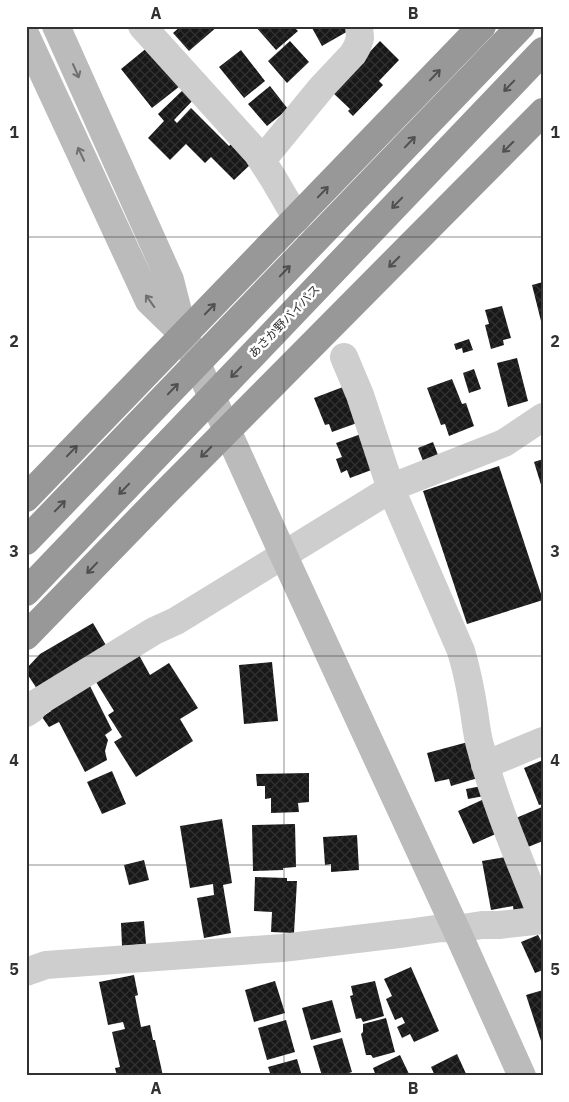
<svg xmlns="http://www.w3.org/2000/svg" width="569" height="1102" viewBox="0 0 569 1102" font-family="'IBM Plex Sans','Noto Sans JP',sans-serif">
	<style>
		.building { fill: url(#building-cross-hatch) }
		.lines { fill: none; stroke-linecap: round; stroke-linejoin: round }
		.street { stroke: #cecece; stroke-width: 28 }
		.secondary { stroke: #bbb; stroke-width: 28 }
		.highway { stroke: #989898; stroke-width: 28 }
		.highway-bridge { stroke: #989898; stroke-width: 28 }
		.oneway { stroke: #6f6f6f }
		.oneway2 { stroke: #505050 }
		.grid { fill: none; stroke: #313131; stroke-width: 1; stroke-opacity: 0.55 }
		.labels { text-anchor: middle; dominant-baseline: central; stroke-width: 5; stroke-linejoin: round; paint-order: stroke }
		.street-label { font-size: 12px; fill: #313131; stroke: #fff }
		.neatline { fill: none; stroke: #313131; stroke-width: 2 }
		.grid-label { font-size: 16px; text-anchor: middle; font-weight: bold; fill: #313131 }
	</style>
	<defs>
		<pattern id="building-cross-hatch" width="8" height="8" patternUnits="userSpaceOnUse" patternTransform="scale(1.25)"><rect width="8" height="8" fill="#181818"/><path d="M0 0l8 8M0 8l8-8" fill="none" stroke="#313131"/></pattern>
	</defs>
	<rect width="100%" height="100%" fill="#fff"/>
	<path class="building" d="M181,26H218L189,51L173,33Z
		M255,26H293L298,31L276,50Z
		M311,26H349L350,30L322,46Z
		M290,41L309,62L287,83L268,61Z
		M380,41L399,60L379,81L383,85L353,116L348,111L350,109L332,92Z
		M148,47L180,86L152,108L121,69Z
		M241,50L265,81L244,98L219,67Z
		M270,86L288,109L267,126L248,104Z
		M185,88L195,98L174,120L177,123L191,108L229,146L232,143L252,163L234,180L211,157L205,163L186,144L170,160L148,138L164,121L158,114Z
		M543,282V325H542L532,285Z
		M502,306L511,338L503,340L504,345L491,349L485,325L489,324L485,310Z
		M469,339L473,350L463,353L462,348L456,350L454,344Z
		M517,358L528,401L508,407L497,363Z
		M474,369L481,389L469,393L463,373Z
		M452,379L462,404L466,403L474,426L449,436L445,424L441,425L427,388Z
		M343,387L357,423L332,432L329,424L325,425L314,398Z
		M361,434L374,469L350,478L347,470L341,473L336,459L342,457L336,443Z
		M433,442L438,455L423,461L418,448Z
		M543,459V488H542L534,462Z
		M499,466L543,600L467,624L423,491Z
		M93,623L107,647L37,689L26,672V669L40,654Z
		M139,655L150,675L169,663L198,708L180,719L193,741L136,777L114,742L122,737L108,715L114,711L96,682Z
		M272,662L278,721L244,724L239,665Z
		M90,686L112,730L105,735L108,740L105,751L107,760L85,772L59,722L49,727L42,717L51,711V708Z
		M468,742L478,778L451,786L449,779L435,782L427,753Z
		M543,760V804L539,805L524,768Z
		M112,771L126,804L102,814L87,782Z
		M309,773V802L298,803L299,812L271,813V798L265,799V786H257L256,774Z
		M482,786L484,796L468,799L466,789Z
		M484,799L498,833L473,844L458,811Z
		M542,807L543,810V841L528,847L516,818Z
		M222,819L232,883L223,885L231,933L204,938L197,898L214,895L213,884L190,888L180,826Z
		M295,824L296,867L283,868V870L253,871L252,825Z
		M357,835L359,870L331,872V864L325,865L323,837Z
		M512,856L530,911L514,914L513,906L491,910L482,861Z
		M144,860L149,880L129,885L124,865Z
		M255,877L287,878V881H297L294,933L271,932L272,912L254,911Z
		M144,921L146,944L122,946L121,923Z
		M538,935L543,944V970L535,973L521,942Z
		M411,967L439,1031L414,1042L410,1034L402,1038L397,1027L405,1023L402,1017L395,1020L386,999L392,996L384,979Z
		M134,975L138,995L135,996L141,1027L150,1025L153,1040H155L163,1076H117L115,1068L120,1067L112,1032L125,1029L123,1022L108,1025L99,982Z
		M275,981L285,1013L254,1022L245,990Z
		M375,981L384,1016L363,1022L361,1018L356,1019L350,996L353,995L351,986Z
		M543,990V1041H541L526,995Z
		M332,1000L341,1032L311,1040L302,1008Z
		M386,1018L395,1052L373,1058L371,1055H366L361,1034L363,1032V1024Z
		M286,1020L295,1052L267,1060L258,1028Z
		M342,1038L352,1072L339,1076H322L313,1046Z
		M457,1054L467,1076H435L431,1067Z
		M400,1055L410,1076H376L373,1068Z
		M297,1059L302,1076H271L268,1067Z"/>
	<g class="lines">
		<path class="street" d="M142,26L257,153L273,178L297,219
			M262,160L322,87L353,54L357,47L360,38L359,26
			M344,357L360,395L391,489L461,651C467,671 471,691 474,711C476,724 477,737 481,749C496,807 521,863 543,919
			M26,713L32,709L35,704L154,631L176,621L381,495L400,484L504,443L543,417
			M485,765L543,741
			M26,972L46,965L282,948L407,933L442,928L456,929L482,925H499L543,920"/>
		<path class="secondary" d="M56,26L170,280L184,335L283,554L456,929L522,1076
			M26,36L149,301L184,335"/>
		<path class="highway" d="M26,498L482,26
			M26,636L165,493L543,112"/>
		<path class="highway-bridge" d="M26,541L521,26
			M26,592L543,51"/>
	</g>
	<defs><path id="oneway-shaft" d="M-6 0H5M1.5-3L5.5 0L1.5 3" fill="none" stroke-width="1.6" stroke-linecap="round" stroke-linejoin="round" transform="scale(1.25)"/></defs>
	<g class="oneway">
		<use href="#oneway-shaft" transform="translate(76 71) rotate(66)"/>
		<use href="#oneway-shaft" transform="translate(81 154) rotate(-115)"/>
		<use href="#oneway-shaft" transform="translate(150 301) rotate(-126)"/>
	</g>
	<g class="oneway2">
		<use href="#oneway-shaft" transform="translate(435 75) rotate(-46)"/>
		<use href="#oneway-shaft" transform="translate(509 86) rotate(134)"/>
		<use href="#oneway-shaft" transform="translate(410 142) rotate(-46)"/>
		<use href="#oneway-shaft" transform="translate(508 147) rotate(135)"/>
		<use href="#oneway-shaft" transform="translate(323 192) rotate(-46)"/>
		<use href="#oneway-shaft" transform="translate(397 203) rotate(134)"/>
		<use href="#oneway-shaft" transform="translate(394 262) rotate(135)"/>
		<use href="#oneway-shaft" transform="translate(285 271) rotate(-46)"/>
		<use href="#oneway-shaft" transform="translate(210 309) rotate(-46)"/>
		<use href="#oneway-shaft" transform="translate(236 372) rotate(134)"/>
		<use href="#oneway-shaft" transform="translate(173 389) rotate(-46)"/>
		<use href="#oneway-shaft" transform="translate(72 451) rotate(-46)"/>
		<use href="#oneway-shaft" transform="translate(206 452) rotate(135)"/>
		<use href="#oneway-shaft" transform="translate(124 489) rotate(134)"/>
		<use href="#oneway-shaft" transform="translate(60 506) rotate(-46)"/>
		<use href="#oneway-shaft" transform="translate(92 568) rotate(134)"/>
	</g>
	<path class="grid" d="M284,26V1076M26,237H543M26,446H543M26,656H543M26,865H543"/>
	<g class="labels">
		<g class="street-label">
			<text transform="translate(284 321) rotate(-46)">あさか野バイパス</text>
		</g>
	</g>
	<rect width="569" height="1102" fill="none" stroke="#ffffff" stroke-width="55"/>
	<rect x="28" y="28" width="514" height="1046" class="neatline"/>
	<g class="grid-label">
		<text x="156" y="19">A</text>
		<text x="413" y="19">B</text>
		<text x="14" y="138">1</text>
		<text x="555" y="138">1</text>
		<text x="14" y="347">2</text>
		<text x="555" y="347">2</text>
		<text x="14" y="557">3</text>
		<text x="555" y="557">3</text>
		<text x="14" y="766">4</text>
		<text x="555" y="766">4</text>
		<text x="14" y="975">5</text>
		<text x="555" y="975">5</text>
		<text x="156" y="1094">A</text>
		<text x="413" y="1094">B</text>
	</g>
</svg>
